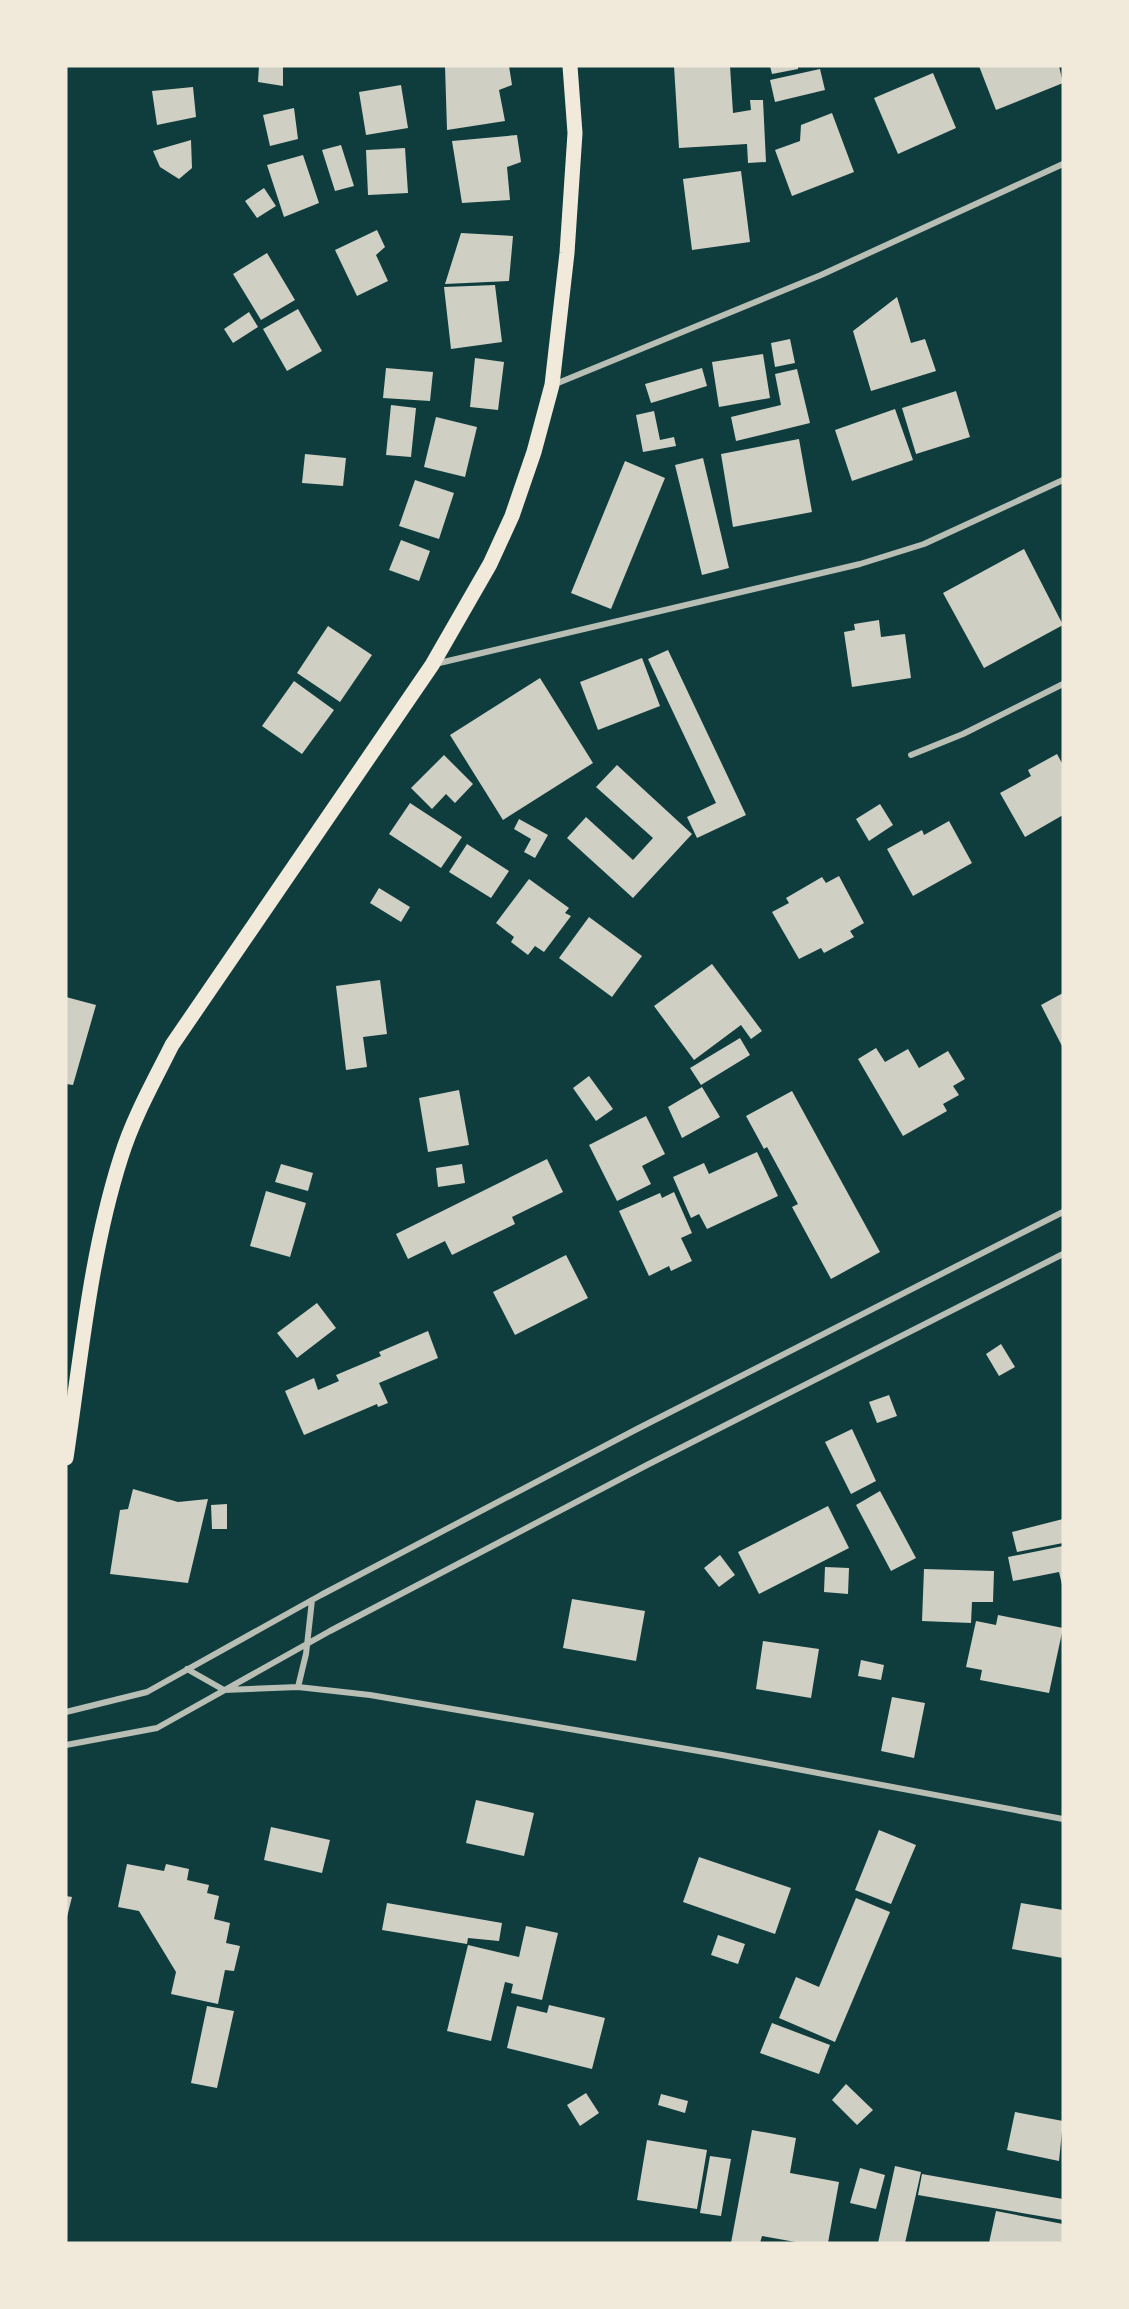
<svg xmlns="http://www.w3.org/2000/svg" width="1129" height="2309" viewBox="0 0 1129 2309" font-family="'IBM Plex Serif',serif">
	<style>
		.building { fill: #cfcfc3 }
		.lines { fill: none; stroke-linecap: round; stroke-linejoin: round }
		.minor { stroke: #b8beb3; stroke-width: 6 }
		.primary { stroke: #f1e9da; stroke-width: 15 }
	</style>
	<rect width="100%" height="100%" fill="#0f3d3e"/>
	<path class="building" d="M259,66H283V86L258,82Z
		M445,66H509L512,85L499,90L505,121L447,130Z
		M674,66H730L733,113L751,110L750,100H763L766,162L748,163L747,144L679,148Z
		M770,66H798V69L772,74Z
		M979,66H1059L1063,83L996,110Z
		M820,69L825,90L775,102L770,80Z
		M933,73L956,128L898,154L874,98Z
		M401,85L408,128L366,135L359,92Z
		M193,87L196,117L157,125L152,91Z
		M294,108L298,139L270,146L263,115Z
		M832,113L854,172L792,196L775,150L800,141L801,125Z
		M517,135L521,162L507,167L510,200L462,203L452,141Z
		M191,140L192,168L179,179L160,167L153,151Z
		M341,145L354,186L335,191L322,150Z
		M405,148L408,193L368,195L366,150Z
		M303,155L319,203L284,217L267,165Z
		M741,171L750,242L692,250L683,179Z
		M264,188L276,206L257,218L245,201Z
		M377,230L385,247L376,255L388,281L357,296L335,250Z
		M461,233L513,236L509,281L445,284Z
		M267,253L295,300L261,320L233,274Z
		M495,285L502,342L451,349L444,287Z
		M897,297L911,343L925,339L936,371L871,391L853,331Z
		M298,309L322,351L287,371L263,329Z
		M249,312L258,327L233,343L224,329Z
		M790,339L795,363L775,367L771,343Z
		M763,354L770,398L719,407L712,362Z
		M475,358L504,362L498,410L470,407Z
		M386,368L433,372L430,401L383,398Z
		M702,368L707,386L651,403L645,384Z
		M797,369L810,423L736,441L731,417L781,405L775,374Z
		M956,391L970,437L916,454L902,408Z
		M391,405L416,408L411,457L386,455Z
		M895,409L913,460L852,481L835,430Z
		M654,411L660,440L674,437L676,446L643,452L636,415Z
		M436,417L477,427L465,477L424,467Z
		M799,439L812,512L733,527L721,454Z
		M305,454L346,458L343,486L302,483Z
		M703,458L729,568L702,575L675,465Z
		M625,461L665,478L611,609L571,593Z
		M415,480L454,493L439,539L399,526Z
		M401,540L430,551L419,581L389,570Z
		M1024,549L1063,625L984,668L943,593Z
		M879,620L881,637L905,634L911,678L852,687L844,632L855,630L854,624Z
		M328,626L372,655L340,702L297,673Z
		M668,650L746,815L697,838L687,817L716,803L648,659Z
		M642,658L660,706L598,730L580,682Z
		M540,678L593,763L503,820L450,735Z
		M294,681L334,710L302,754L262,726Z
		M1057,754L1063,765V815L1025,837L1000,793L1031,776L1028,770Z
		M444,755L473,784L455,803L446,794L432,809L411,788Z
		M617,765L692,834L633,898L567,838L586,817L633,860L653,838L596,787Z
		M410,803L462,837L441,868L389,834Z
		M880,804L893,825L869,841L856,819Z
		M519,819L548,835L535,858L524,852L531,839L514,829Z
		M949,821L972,863L913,896L887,849L922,830L924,835Z
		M467,844L509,871L491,898L449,872Z
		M839,876L864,923L850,931L854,937L824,953L821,948L799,959L772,912L789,903L786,898L822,877L826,883Z
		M529,879L569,908L565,913L571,916L544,952L535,946L528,955L511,942L514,937L496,923Z
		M379,888L410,907L401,922L370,903Z
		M589,917L642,956L612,997L559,958Z
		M712,964L762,1031L751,1039L741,1025L694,1060L654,1006Z
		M380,980L387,1034L363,1037L367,1067L346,1070L336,986Z
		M1063,993V1048L1041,1005Z
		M66,997L96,1005L73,1085L66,1084Z
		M740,1038L750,1055L701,1085L690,1068Z
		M876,1048L885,1062L908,1049L919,1068L948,1051L965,1079L953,1086L959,1095L943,1104L947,1111L903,1136L858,1059Z
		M589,1076L613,1109L596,1121L573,1088Z
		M702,1087L720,1117L682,1138L668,1107Z
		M459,1090L469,1145L428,1152L419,1098Z
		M792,1091L880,1252L831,1279L792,1207L798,1204L767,1147L764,1149L746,1116Z
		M646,1116L665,1154L642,1166L651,1184L617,1201L589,1145Z
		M757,1152L778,1196L707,1229L699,1214L691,1218L673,1177L704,1163L709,1174Z
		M547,1159L563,1192L512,1217L515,1224L452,1255L445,1241L408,1259L396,1234Z
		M281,1164L313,1173L308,1191L275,1182Z
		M462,1164L465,1183L438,1187L436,1168Z
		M266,1191L306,1203L290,1257L250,1246Z
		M674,1192L692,1233L681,1238L692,1261L671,1271L669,1266L649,1276L619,1211L660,1193L662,1198Z
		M566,1255L588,1298L515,1335L493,1292Z
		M317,1303L336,1328L297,1358L277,1333Z
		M428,1331L438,1358L379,1383L388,1403L378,1407L377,1404L304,1435L285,1391L314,1378L318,1390L339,1381L336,1375L381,1356L379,1352Z
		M1001,1344L1015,1367L999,1376L986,1354Z
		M889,1395L897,1416L877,1423L869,1402Z
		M852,1429L876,1481L851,1494L825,1442Z
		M133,1489L178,1502L208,1499L188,1583L110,1574L120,1510L128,1509Z
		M880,1491L916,1558L891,1571L856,1505Z
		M227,1504V1529H212L211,1505Z
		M828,1506L849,1548L759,1594L738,1552Z
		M1063,1519V1543L1017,1552L1012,1532Z
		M1063,1546V1589L1059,1572L1013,1581L1008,1557Z
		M720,1555L735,1575L719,1587L704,1568Z
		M825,1567L849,1568L848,1594L824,1592Z
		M924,1569L994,1571L993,1602H972L971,1623L922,1621Z
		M572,1599L645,1611L636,1661L563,1648Z
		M998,1615L1063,1628L1049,1693L980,1680L982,1670L966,1667L976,1621L996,1625Z
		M763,1641L819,1649L811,1698L756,1689Z
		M861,1660L884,1665L881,1680L858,1676Z
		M892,1697L925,1703L914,1758L881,1751Z
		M476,1800L534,1813L524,1856L466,1843Z
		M271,1827L330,1840L322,1873L264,1860Z
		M879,1830L916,1845L891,1904L855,1890Z
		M699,1857L791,1888L775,1934L683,1902Z
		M127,1864L164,1871L166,1864L189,1869L187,1880L209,1885L207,1893L219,1896L214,1919L230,1923L226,1943L240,1946L234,1971L225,1970L218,2004L171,1994L176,1972L139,1911L118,1907Z
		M66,1896L72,1897L67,1917H66Z
		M856,1898L890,1912L835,2042L779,2018L796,1977L819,1987Z
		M387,1903L502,1923L499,1941L468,1938L467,1944L382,1930Z
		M1021,1903L1063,1910V1958L1012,1949Z
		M526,1926L558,1933L542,2000L511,1993L513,1984L505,1982L491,2041L447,2031L468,1945L519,1957Z
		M718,1935L745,1944L738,1964L711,1955Z
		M549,2005L605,2018L592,2069L507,2048L517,2006L547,2013Z
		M207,2006L234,2011L217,2088L191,2083Z
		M772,2023L830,2045L819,2074L760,2053Z
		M846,2084L873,2110L857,2125L832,2100Z
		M586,2093L599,2113L580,2126L567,2105Z
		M661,2094L688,2101L685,2113L658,2105Z
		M1015,2112L1063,2121L1059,2161L1007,2150Z
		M752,2130L796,2138L790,2173L839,2182L828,2243H801L762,2236L760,2243H731Z
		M647,2140L707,2150L697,2209L637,2200Z
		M710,2156L731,2159L721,2216L700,2213Z
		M895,2166L921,2172L905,2243H878Z
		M860,2168L885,2175L876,2209L850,2203Z
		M922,2174L1063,2199V2220L918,2195Z
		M996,2211L1063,2224V2243H989Z"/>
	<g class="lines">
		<path class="minor" d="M553,385L821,275L1063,164
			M435,664L860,564L924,544L1063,480
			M911,755L963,734L1063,684
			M187,1669L224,1690L298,1687L370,1695L722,1755L1063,1819
			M298,1687L306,1654L312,1600
			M66,1712L147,1692L321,1595L637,1429L1063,1212
			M66,1745L157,1728L330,1631L647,1465L1063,1254"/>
		<path class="primary" d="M66,1458C81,1358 90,1254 121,1157C133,1118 154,1081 172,1045L432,665L490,564L512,516L534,452L552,385L567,253L575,133L570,66"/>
	</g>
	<rect width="1129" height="2309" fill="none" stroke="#f1e9da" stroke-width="135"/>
</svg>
